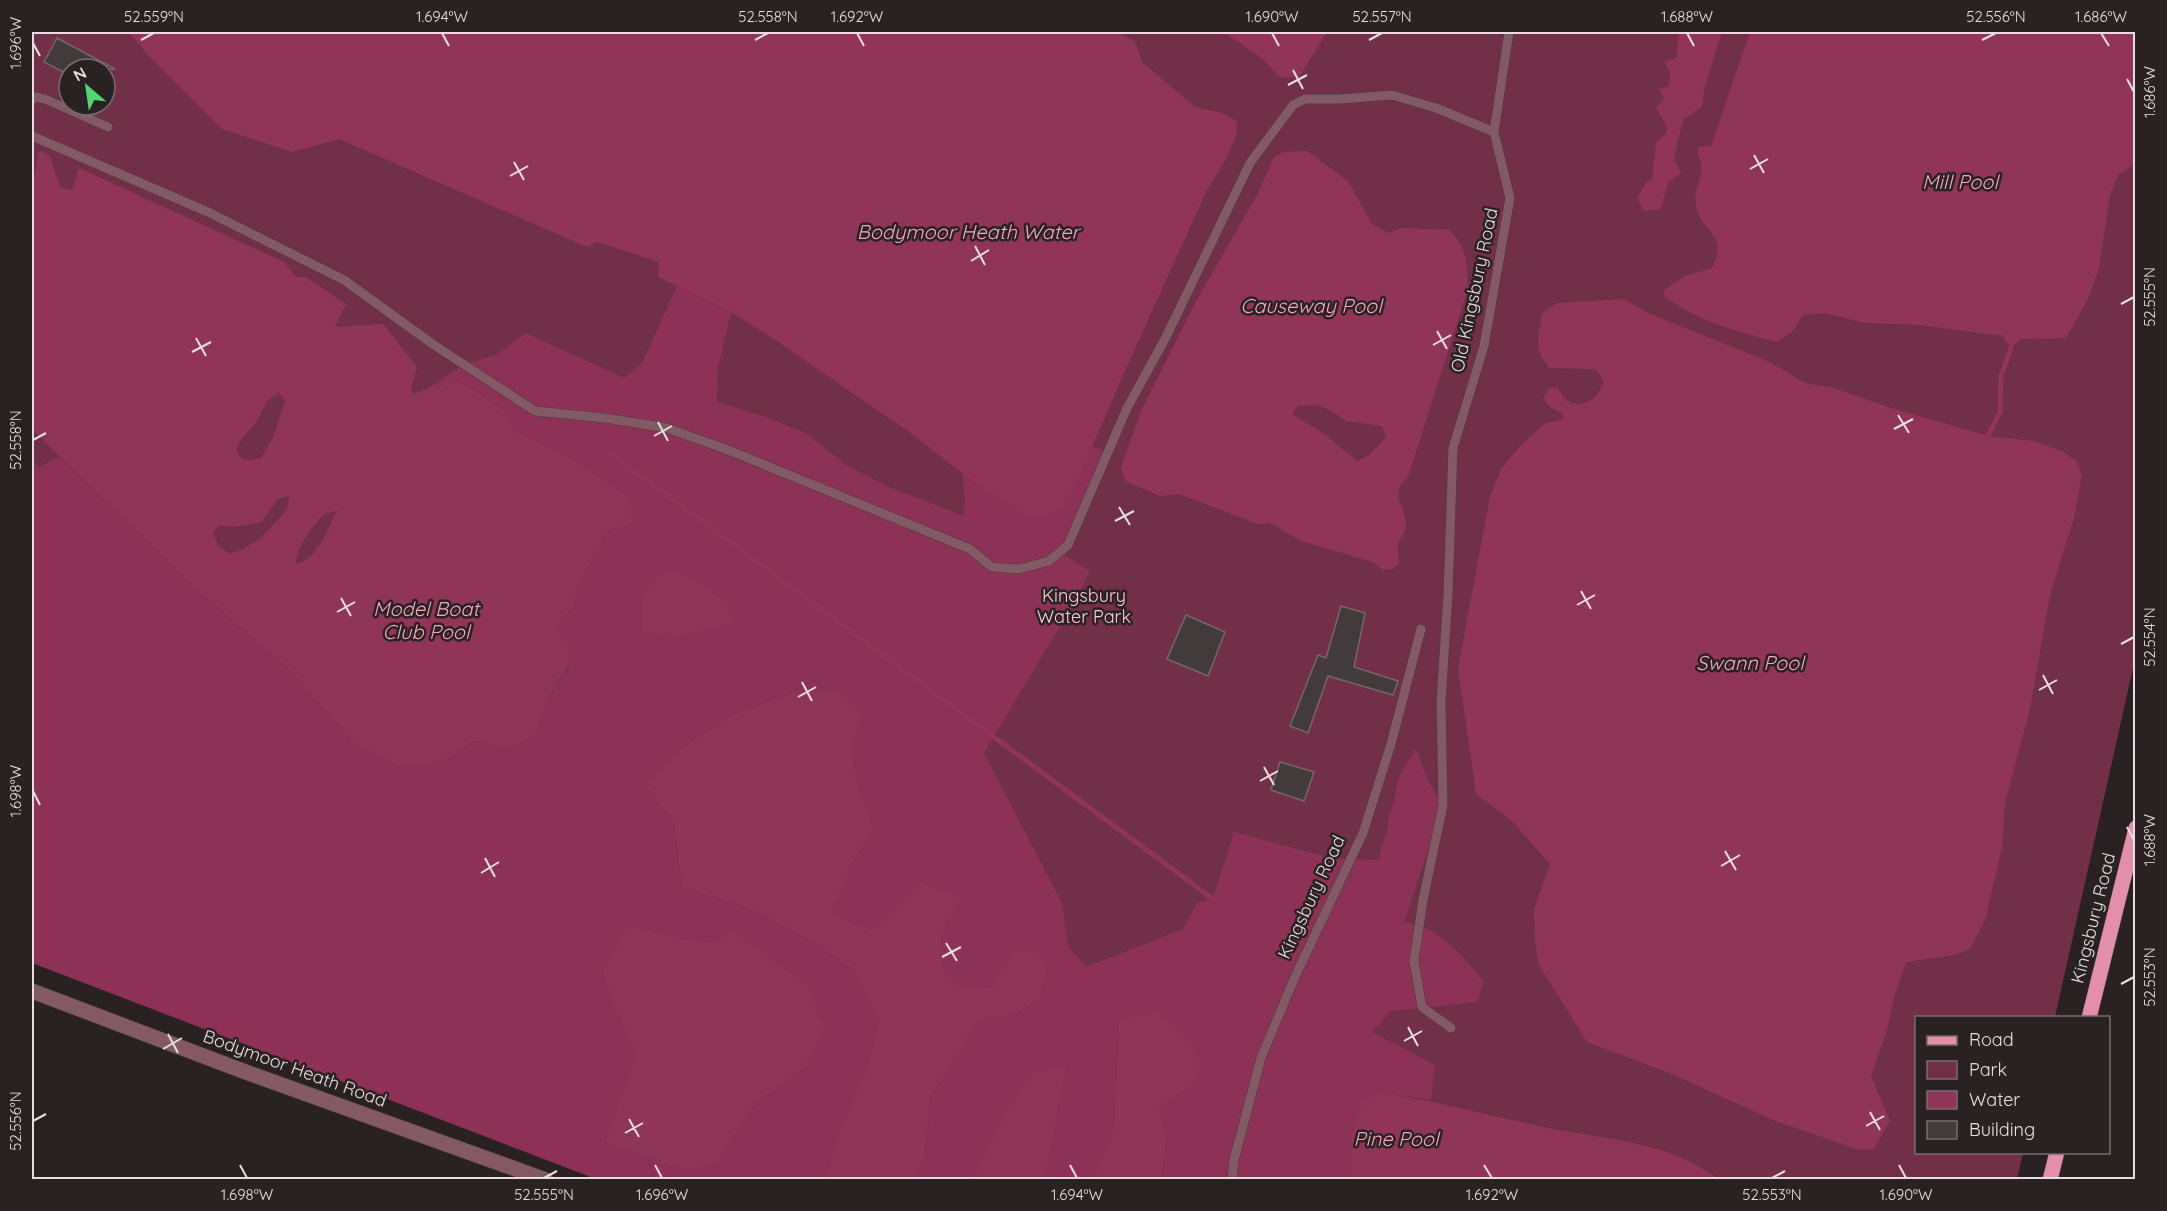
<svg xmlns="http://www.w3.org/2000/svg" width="2167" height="1211" viewBox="0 0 2167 1211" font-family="Quicksand,sans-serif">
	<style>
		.green { fill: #722f48; fill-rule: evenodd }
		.forest { fill: #8d3256; fill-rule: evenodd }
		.water { fill: #903558; fill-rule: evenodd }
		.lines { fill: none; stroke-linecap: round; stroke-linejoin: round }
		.stream { stroke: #903558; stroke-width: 5 }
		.building { fill: #433a3c; stroke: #72676a; stroke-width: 1.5 }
		.lane-casing { stroke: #443c3e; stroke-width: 10 }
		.street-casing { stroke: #443c3e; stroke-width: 16 }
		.primary-casing { stroke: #443c3e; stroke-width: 16 }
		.lane { stroke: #835966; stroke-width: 9 }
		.street { stroke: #835966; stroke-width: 15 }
		.primary { stroke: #e38eaa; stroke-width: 15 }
		.ticks { fill: none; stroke: #e5dfe1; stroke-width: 2 }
		.labels { text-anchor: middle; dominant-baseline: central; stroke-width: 5; stroke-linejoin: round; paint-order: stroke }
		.street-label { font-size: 18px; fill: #e5dfe1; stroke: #2a2123 }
		.park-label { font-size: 18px; fill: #ffcad9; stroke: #2a2123 }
		.water-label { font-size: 20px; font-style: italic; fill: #f4a7bf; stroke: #2a2123 }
		.neatline { fill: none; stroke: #e5dfe1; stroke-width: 2 }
		.ticks-label { font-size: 15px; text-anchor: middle; fill: #e5dfe1 }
	</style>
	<rect width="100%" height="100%" fill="#2a2123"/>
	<path class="green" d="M32,32H2135V659L2055,1017L1916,1018V1152L2023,1153L2017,1179H596L32,959ZM69,69H105V105H69Z"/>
	<path class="forest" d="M677,286L731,312L718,368L717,402L769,418L807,434L846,465L889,487L964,516L965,496L962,474L977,485L999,497L1062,509L1081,473L1091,446L1104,451L1064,555L1090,571L1077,598L984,753L1062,903L1068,946L1086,967L1183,929L1197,903L1213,899L1234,832L1331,858L1379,860L1400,775L1416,748L1427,779L1443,805L1404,922C1441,928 1461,954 1483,981L1478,1002L1391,1011L1372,1032L1435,1065L1431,1100L1377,1092L1352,1131V1179H1162L1166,1141L1158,1108L1191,1086L1119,1019L1114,1129L1093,1179H1040L1047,1168L1067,1067L1002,1119L972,1179H915L924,1162L931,1096L960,1052L977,1019L1014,1015L1040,999L1047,970L992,987L956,984L940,962L942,934L961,897L872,930L830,914L853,862L874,828L858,786L851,750L862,716L792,693L734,714L681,748L644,785L674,822L682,887L751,909L815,943L854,971L879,1020L867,1068L839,1131L825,1179H596L32,963V462L39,467L60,457L187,581L286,667L355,743L451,756L474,741L503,746L539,724L556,684L568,669L570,654L556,627L573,608L578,588L608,530L626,526L627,498L575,460L516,431L507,412L460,381L428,388L465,364L496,355L526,333L624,378L642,363ZM679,938L716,942L803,1069L756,1103L717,1163L605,1142L636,1054L614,1007Z"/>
	<path class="water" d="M128,32H1117L1135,41L1142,62L1195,107L1222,113L1237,121L1236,137L1226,159L1206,192L1120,382L1081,473L1062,509L1045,518L1028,516L977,485L912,434L774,339L731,312L658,277L659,262L597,242L587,247L339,139L292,152L222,129L153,60Z
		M1224,32H1327L1299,77L1280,78L1264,60Z
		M1677,32H1722L1705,86L1702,107L1683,120L1674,158L1681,173L1668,182L1661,209L1644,211L1637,198L1646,183L1652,179L1656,143L1667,132L1666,125L1656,108L1664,99L1659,89L1669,86L1670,73L1664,62L1676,58L1679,35Z
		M1750,32H2135V164L2119,174L2110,195L2099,268L2088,299L2066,338L2021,339L2011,348L2003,336L1919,325L1865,323L1825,313L1803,315L1793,331L1777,342C1742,333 1690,319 1664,295V290L1685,276L1712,268C1729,232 1702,235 1696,206C1692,192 1703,179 1701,165C1701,158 1697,155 1698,147L1711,146Z
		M39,150L50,156L60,187L72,190L79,168L284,262L296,277H306L346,304L335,327L383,324L417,367L411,389L414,394L428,388L460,381L507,412L516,431L575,460L614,487L627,498L633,515L627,526L608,530L578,588L573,608L556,627C560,635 570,647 570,656C570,669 562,674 556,684C544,705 542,737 515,745C502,749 487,743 474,741L451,756L435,762L413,766L396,764L355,743L286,667L187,581L32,429V178L35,173ZM279,392L285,401L273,438L261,458L250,460L242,459L236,450L241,440L257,421L267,401ZM289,496L287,510L260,539L243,549L229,554L218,545L213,532L220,525L234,527L261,522L278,499ZM337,511C327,530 318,559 296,564C296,549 312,525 324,515C327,512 333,512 337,511Z
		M1307,151L1348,181L1372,224L1389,233L1402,228L1449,230C1469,249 1466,263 1468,289L1408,477C1385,498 1411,508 1405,531C1404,536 1399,539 1398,544C1397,549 1399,558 1399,564L1392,569L1383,570L1373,562L1301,541L1270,523L1258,524L1179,494L1160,496L1125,481L1121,467L1141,411L1195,303L1257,195L1274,157L1283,152ZM1317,405L1330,410L1346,421L1382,426L1386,437L1369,455L1357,461L1326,435L1292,414L1298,406Z
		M1624,299L1648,313L1772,363L1805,383L1834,388L1888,407L1988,436L2033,441L2062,451L2077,462L2082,474L2074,518L2050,595L2030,709L2005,803L2002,848L1985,920L1970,949L1954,955L1906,962L1895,994L1887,1030L1871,1076L1890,1121L1874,1149L1859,1150L1773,1120L1672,1074L1587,1042L1539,965L1535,941L1534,909L1550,864L1511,820L1476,794L1458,669L1490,496L1501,469L1520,446L1544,424L1563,419V414L1550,407L1543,399L1549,388L1558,387C1562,401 1575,408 1589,401C1597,398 1601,388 1604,381L1596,369L1550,368C1532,349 1539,337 1542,314L1557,303Z
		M676,572L701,583L726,602L733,623L679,636L643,632V599L658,574Z
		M792,693H840L862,716L851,750L858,786L874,828L853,862L831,914L872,930L920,883L961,897L942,934L940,962L956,984L992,987L1014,952L1036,950L1047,970L1040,999L1014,1015L977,1020L960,1052L931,1096L924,1162L915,1179H825L839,1131L867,1068L879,1020L854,971L815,943L751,909L682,887L674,822L644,785L681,748L734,714Z
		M627,926L679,938L716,942L730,930L807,984L825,1030L803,1069L756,1103L717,1163L686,1170L605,1142L636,1054L614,1007L603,972Z
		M1157,1012L1183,1033L1201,1062L1191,1086L1159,1108L1166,1141L1162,1179H1093L1114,1129L1119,1019Z
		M1067,1066L1047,1168L1040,1179H972L1002,1119L1033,1071Z
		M1377,1092C1435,1101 1491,1116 1549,1128C1607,1140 1669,1141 1718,1179H1352V1131L1362,1102Z"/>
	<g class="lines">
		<path class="stream" d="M1988,436L2000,412L2001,376L2011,348
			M610,453L1213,899"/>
	</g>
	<path class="building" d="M57,38L115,69H69V75L44,62Z
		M1341,606L1365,613L1354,667L1398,681L1393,695L1328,676L1308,733L1290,726L1318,655L1326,658Z
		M1186,615L1225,632L1208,676L1167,659Z
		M1280,762L1314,772L1304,801L1271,790Z"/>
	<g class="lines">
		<g class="lane-casing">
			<path id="lane" d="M32,100L35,97L45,99L108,127
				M32,136L208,212L344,280L434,345L535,411L605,418L667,428L728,450L970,549L992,567L1019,569L1049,561L1068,545L1127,408L1165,339L1250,163L1293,105L1305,99H1340L1392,95L1436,108L1494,132
				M1451,1028L1422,1007L1414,961L1423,900L1443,805L1441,701L1448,595L1453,448L1484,346L1510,198L1494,132L1509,32
				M1232,1180L1234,1160L1261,1058L1294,979L1363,833L1391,744L1421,629"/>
		</g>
		<g class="street-casing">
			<path id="street" d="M32,991L243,1071L546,1180"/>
		</g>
		<g class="primary-casing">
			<path id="primary" d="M2089,1018L2136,828
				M2050,1180L2057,1152"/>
		</g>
		<use href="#lane" class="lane"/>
		<use href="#street" class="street"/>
		<use href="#primary" class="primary"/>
	</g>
	<path class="ticks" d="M442,33L449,46M857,33L864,46M1272,33L1279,46M1687,33L1694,46M2101,33L2109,46M141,40L154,33M755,40L768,33M1369,40L1382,33M1982,40L1996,33M33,43L40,56M1293,70L1303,89M2127,79L2134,92M1288,85L1307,75M1754,155L1764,173M514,162L524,180M1750,169L1768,159M510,176L528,166M975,246L985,265M971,261L989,250M2121,304L2134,297M1437,331L1447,349M196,338L206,356M1433,345L1451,335M192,352L211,342M1898,415L1909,433M658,422L668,441M1894,429L1913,419M654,436L672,426M33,440L46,433M1119,507L1130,525M1115,521L1134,511M1581,591L1591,609M341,598L351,616M1577,605L1595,595M337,612L355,602M2121,644L2134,637M2043,675L2053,694M802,682L812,701M2039,690L2057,680M798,697L816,687M1264,767L1274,785M1260,781L1278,771M33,791L40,805M2127,827L2134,840M1725,851L1736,870M485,858L495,877M1721,866L1740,855M481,873L499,862M946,943L957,961M942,957L961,947M2121,984L2134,977M1408,1027L1418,1046M168,1034L178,1053M1404,1041L1422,1031M163,1049L182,1038M1870,1112L1880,1130M629,1119L639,1137M33,1121L46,1114M1866,1126L1884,1116M625,1133L643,1123M240,1165L247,1178M655,1165L662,1178M1070,1165L1077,1178M1484,1165L1492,1178M1899,1165L1906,1178M544,1178L557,1171M1772,1178L1785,1171"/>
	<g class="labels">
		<g class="street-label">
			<text transform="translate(1474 290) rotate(-78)">Old Kingsbury Road</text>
			<text transform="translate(1311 897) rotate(-65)">Kingsbury Road</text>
			<text transform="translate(2093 918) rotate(-76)">Kingsbury Road</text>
			<text transform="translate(295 1068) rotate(20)">Bodymoor Heath Road</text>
		</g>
		<g class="park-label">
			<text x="1084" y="595">Kingsbury<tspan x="1084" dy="21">Water Park</tspan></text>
		</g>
		<g class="water-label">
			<text x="1960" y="181">Mill Pool</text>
			<text x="968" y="231">Bodymoor Heath Water</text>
			<text x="1311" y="305">Causeway Pool</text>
			<text x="426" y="608">Model Boat<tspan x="426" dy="23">Club Pool</tspan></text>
			<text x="1750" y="662">Swann Pool</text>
			<text x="1396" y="1138">Pine Pool</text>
		</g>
	</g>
	<rect width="2167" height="1211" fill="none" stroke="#2a2123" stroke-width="66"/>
	<rect x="1915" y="1016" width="195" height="138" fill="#2a2123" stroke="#756d6f" stroke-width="1.5"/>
	<rect x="1927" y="1036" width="30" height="9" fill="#e38eaa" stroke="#756d6f" stroke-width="1.5"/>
	<text x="1969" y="1046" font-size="18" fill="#e5dfe1">Road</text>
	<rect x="1927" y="1061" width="30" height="18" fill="#722f48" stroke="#756d6f" stroke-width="1.5"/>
	<text x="1969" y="1076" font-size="18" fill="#e5dfe1">Park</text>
	<rect x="1927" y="1091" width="30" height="18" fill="#903558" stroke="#756d6f" stroke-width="1.5"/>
	<text x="1969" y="1106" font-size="18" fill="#e5dfe1">Water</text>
	<rect x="1927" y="1121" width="30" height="18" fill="#433a3c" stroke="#756d6f" stroke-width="1.5"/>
	<text x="1969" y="1136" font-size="18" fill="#e5dfe1">Building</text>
	<g transform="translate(87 87) rotate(331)"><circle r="28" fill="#2a2123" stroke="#756d6f" stroke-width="1.5"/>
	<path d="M0-4.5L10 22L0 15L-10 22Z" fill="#51d674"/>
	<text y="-9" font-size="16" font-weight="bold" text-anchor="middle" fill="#e5dfe1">N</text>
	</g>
	<rect x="33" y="33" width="2101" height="1145" class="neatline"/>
	<g class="ticks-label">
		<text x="154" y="22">52.559°N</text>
		<text x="442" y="22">1.694°W</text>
		<text x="768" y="22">52.558°N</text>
		<text x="857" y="22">1.692°W</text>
		<text x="1272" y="22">1.690°W</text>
		<text x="1382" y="22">52.557°N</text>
		<text x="1687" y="22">1.688°W</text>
		<text x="1996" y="22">52.556°N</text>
		<text x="2101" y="22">1.686°W</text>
		<text transform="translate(16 43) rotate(-90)" y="5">1.696°W</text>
		<text transform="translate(2150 92) rotate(-90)" y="5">1.686°W</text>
		<text transform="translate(2150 297) rotate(-90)" y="5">52.555°N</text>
		<text transform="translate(16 440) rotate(-90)" y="5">52.558°N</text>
		<text transform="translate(2150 637) rotate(-90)" y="5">52.554°N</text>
		<text transform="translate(16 791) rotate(-90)" y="5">1.698°W</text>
		<text transform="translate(2150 840) rotate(-90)" y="5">1.688°W</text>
		<text transform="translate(2150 977) rotate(-90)" y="5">52.553°N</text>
		<text transform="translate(16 1121) rotate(-90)" y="5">52.556°N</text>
		<text x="247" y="1200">1.698°W</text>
		<text x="544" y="1200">52.555°N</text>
		<text x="662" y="1200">1.696°W</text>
		<text x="1077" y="1200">1.694°W</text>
		<text x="1492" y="1200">1.692°W</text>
		<text x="1772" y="1200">52.553°N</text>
		<text x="1906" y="1200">1.690°W</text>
	</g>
</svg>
